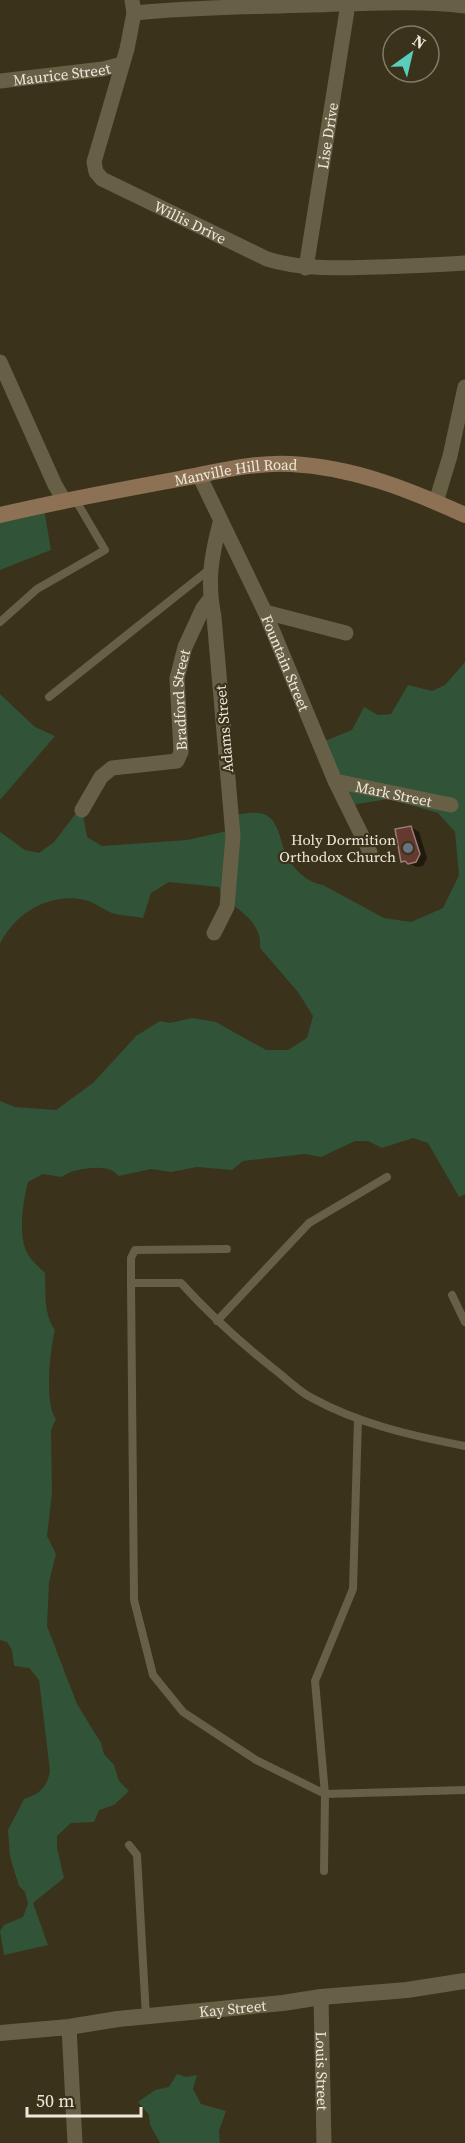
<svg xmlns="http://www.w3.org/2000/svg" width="465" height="2143" viewBox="0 0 465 2143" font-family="'Source Serif 4',serif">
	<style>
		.green { fill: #315337 }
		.shadow { fill: #0007 }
		.building { fill: #643a2f; stroke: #9b7c75; stroke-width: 1.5 }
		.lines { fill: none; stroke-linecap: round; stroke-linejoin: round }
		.service { stroke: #686046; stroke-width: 8 }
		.minor { stroke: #686046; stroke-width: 15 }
		.tertiary { stroke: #686046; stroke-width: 16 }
		.secondary { stroke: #8c7154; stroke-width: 16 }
		.worship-dot { fill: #6b7280; stroke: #3a321a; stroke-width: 2 }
		.labels { text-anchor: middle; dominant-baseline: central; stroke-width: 4.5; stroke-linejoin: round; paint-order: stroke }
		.street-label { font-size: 15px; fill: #ede8da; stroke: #3a321a }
		.poi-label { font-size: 15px; fill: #ede8da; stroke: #3a321a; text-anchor: end }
	</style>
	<rect width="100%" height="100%" fill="#3a321a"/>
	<path class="green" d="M44,509L51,550L0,570V518Z
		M465,662V1194L459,1197L428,1143L413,1138L382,1148L368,1141H355L321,1157L305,1154L243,1161L232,1170L197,1167L171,1172L151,1169L119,1176C117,1174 114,1172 111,1170C99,1165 71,1169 62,1177L43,1174L28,1182C23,1200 17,1239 29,1256C33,1262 40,1268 45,1273C46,1292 43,1313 55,1330C50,1349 44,1403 56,1419L51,1430L52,1493L47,1536L56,1554L49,1582L47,1626L77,1704L101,1743L104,1754L114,1765L119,1781L129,1791L114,1805L99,1810L94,1822L71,1823L57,1836V1848L64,1878L33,1903L48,1945L4,1955L0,1931L4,1925L23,1917L28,1904L25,1892L19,1886L10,1857L8,1830L24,1799C40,1794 47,1787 50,1771L39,1680L29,1668L14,1666L12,1650L7,1642L0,1640V1101L15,1107L56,1110L93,1083L136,1036L160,1021L170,1023L192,1018L216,1022L266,1050H288L307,1038L313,1016L298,992L260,948C262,922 240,911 221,896L219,887L169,882L151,893L143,918C134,916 125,916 115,914C105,911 96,903 85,900C50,892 15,913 0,944V832L25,850L39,853L54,842L80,808H82L87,837L102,846L187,840L227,831L228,816C239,815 256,810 266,815C276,820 279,833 282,843C287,862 303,882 323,885L384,918L411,922L443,908L459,875L455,832L438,813L389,799L357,804L349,810L320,743L352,730L364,707L378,715L391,714L408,685L432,691L445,685Z
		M0,694L35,727L55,736L0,800Z
		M177,2074L186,2077L197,2075L193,2089L201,2104L226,2111L219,2131L220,2143H160L150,2125L149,2115L138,2102L155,2090L169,2087Z"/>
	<path class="shadow" d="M411,827L419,832L427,858L423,866L417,867L403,861Z"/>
	<path class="building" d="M411,826L420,854L416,862L408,864L405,861L401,862L395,829Z"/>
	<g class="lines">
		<path class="service" d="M0,622L37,589L105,550L75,499
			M49,697L210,569
			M131,1283V1258L135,1250L227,1249
			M452,1295L465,1322
			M217,1321L309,1223L387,1177
			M465,1446C413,1436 359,1424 312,1398C300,1392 289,1381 279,1373C243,1345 211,1316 181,1283H131L134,1600L153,1675L183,1712L256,1760L325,1794L465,1790
			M129,1845L137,1855L146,2017
			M324,1871L325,1794L315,1681L353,1589L358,1419"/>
		<g class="minor">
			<path id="s1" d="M132,0L134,13L127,49L94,162L96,172L102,179L267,259C303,270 339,268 377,267C406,266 436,265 465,263"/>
			<path d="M134,13C192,7 250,7 309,5C360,4 414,0 465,6"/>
			<path id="s2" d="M0,81L103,69L122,64"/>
			<path id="s3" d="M306,268L348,4"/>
			<path d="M0,362L55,485L64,500"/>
			<path id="s4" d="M199,475L265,612L335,781L370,852"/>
			<path d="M436,502L450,456L465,387"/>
			<path d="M265,612L346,633"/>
			<path id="s5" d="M335,781L451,805"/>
			<path id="s6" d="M82,810L101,777L112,768L177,761L181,752L177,678L185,647L203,608L210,599"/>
			<path d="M214,933L227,907L233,836L214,617C207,582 211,557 220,523"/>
			<path id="s7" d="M321,1997L324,2143"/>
			<path d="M69,2027L75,2143"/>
		</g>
		<path class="tertiary" id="s8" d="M0,2033L69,2027L118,2019L283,2003L321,1997L407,1990L465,1981"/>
		<path class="secondary" id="s9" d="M0,515C59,501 119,490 179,479C216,472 253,462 291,464C353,467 410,490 465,515"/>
	</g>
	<circle class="worship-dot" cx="408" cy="848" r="6"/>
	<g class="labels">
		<g class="street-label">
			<text stroke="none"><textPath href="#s2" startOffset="62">Maurice Street</textPath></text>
			<text stroke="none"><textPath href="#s3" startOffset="134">Lise Drive</textPath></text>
			<text stroke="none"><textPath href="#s1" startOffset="285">Willis Drive</textPath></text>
			<text stroke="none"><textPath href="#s9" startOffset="240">Manville Hill Road</textPath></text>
			<text stroke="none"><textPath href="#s4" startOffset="207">Fountain Street</textPath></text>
			<text stroke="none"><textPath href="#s6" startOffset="180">Bradford Street</textPath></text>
			<text transform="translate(224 729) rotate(-95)">Adams Street</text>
			<text stroke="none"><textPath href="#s5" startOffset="60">Mark Street</textPath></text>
			<text stroke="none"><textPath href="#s8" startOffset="234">Kay Street</textPath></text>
			<text stroke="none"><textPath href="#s7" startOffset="74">Louis Street</textPath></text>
		</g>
		<g class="poi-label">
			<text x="396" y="839">Holy Dormition<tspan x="396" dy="17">Orthodox Church</tspan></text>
		</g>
	</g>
	<g transform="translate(411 54) rotate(34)"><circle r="28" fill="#3a321a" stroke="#827b67" stroke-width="1.5"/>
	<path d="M0-4.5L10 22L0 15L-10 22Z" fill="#5acebc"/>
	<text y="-9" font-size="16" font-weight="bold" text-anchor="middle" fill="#ede8da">N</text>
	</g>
	<path d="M27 2107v9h114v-9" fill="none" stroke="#ede8da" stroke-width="3"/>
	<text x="36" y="2107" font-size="18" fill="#ede8da" stroke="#3a321a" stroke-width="4.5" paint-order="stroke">50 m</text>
</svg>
